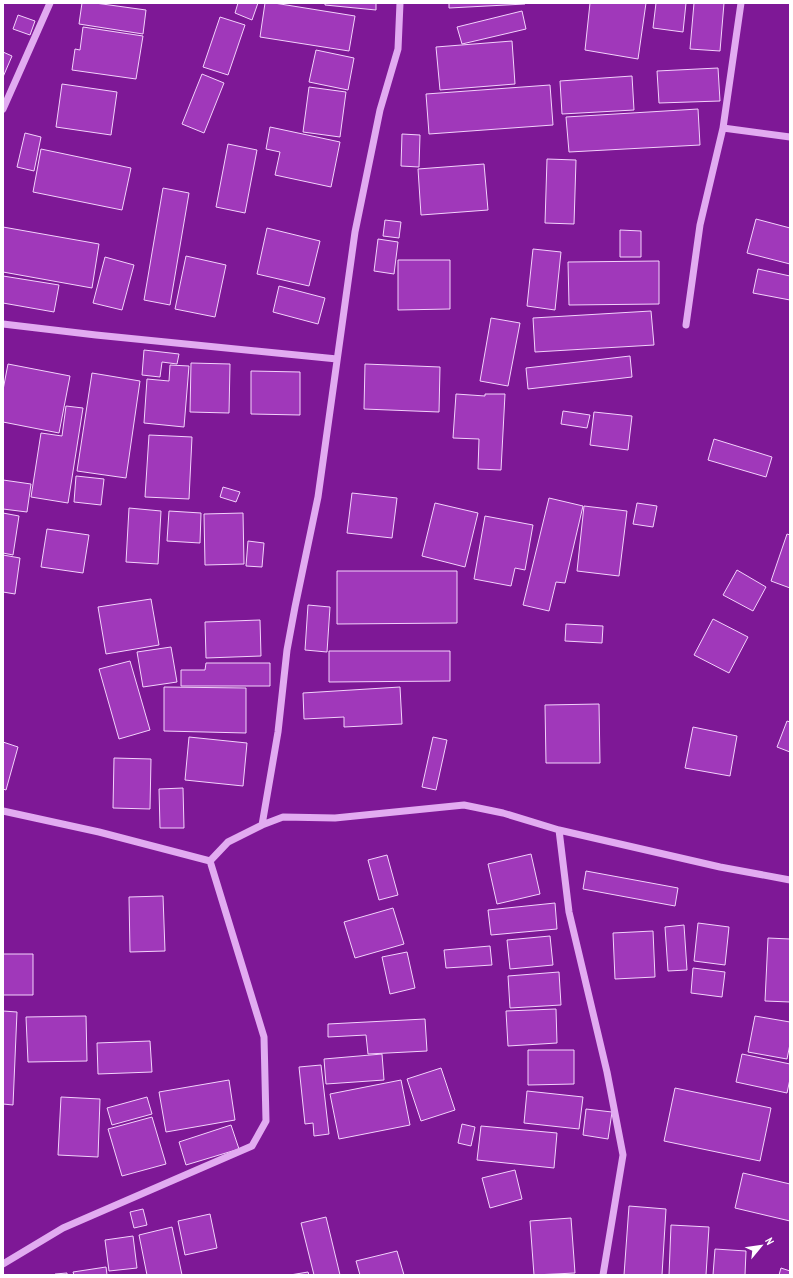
<svg xmlns="http://www.w3.org/2000/svg" width="793" height="1278" viewBox="0 0 793 1278" font-family="'PT Sans Narrow',sans-serif">
	<style>
		.building { fill: #a038ba; stroke: #f3d2fc }
		.lines { fill: none; stroke-linecap: round; stroke-linejoin: round }
		.minor { stroke: #e2abf1; stroke-width: 7 }
	</style>
	<rect width="100%" height="100%" fill="#7e1896"/>
	<path class="building" d="M82,3H95L146,10L143,34L79,24Z
		M238,3H258L252,20L235,13Z
		M265,3H274L355,16L349,51L260,37Z
		M325,3H376V10L325,5Z
		M449,3H525V4L449,8Z
		M590,3H646L638,59L585,50Z
		M656,3H686L683,32L653,28Z
		M694,3H724L720,51L690,49Z
		M522,11L526,29L462,44L457,27Z
		M18,15L35,21L30,35L13,29Z
		M220,17L245,25L228,75L203,67Z
		M83,27L143,36L136,79L72,70L75,49L80,50Z
		M512,41L515,84L440,90L436,47Z
		M316,50L354,58L348,90L309,82Z
		M3,52L12,56L3,77Z
		M718,68L720,101L659,103L657,71Z
		M202,74L224,83L204,133L182,124Z
		M632,76L634,110L562,114L560,81Z
		M62,84L117,92L111,135L56,127Z
		M550,85L553,125L429,134L426,94Z
		M309,87L346,92L340,137L303,132Z
		M698,109L700,145L569,152L566,117Z
		M270,127L340,142L331,187L275,175L280,152L266,149Z
		M25,133L41,137L34,171L17,167Z
		M402,134L420,135L419,167L401,166Z
		M228,144L257,150L245,213L216,207Z
		M41,149L131,168L122,210L33,192Z
		M547,159L576,160L574,224L545,223Z
		M484,164L488,210L421,215L418,169Z
		M163,188L189,193L170,305L144,300Z
		M756,219L790,228V264L747,253Z
		M385,220L401,222L399,238L383,236Z
		M3,227L99,244L92,288L3,272Z
		M267,228L320,241L309,286L257,274Z
		M620,230L641,231V257H620Z
		M378,239L398,242L394,274L374,271Z
		M533,249L561,252L555,310L527,306Z
		M186,256L226,265L215,317L175,309Z
		M105,257L134,265L122,310L93,303Z
		M398,260H450V309L398,310Z
		M659,261V304L569,305L568,262Z
		M758,269L790,276V300L753,293Z
		M3,276L59,285L54,312L3,303Z
		M279,286L325,298L318,324L273,312Z
		M651,311L654,345L535,352L533,318Z
		M491,318L520,323L508,386L480,381Z
		M144,350L179,354L177,364L162,362L160,377L142,375Z
		M630,356L632,377L528,389L526,368Z
		M191,363L230,364L229,413L190,412Z
		M8,364L70,376L59,433L3,422V390Z
		M365,364L440,367L439,412L364,409Z
		M170,365L189,366L184,427L144,423L147,379L169,381Z
		M251,371L300,372V415L251,414Z
		M92,373L140,381L126,478L77,471Z
		M456,394L485,396V394H505L501,470L478,469L479,439L453,438Z
		M66,406L83,408L68,503L31,497L41,433L62,436Z
		M563,411L590,415L587,428L561,424Z
		M594,412L632,416L628,450L590,445Z
		M149,435L192,437L189,499L145,497Z
		M714,439L772,457L766,477L708,460Z
		M76,476L104,479L101,505L74,502Z
		M3,480L31,484L27,512L3,509Z
		M223,487L240,492L236,502L220,497Z
		M352,493L397,498L392,538L347,533Z
		M549,498L583,506L565,583L556,582L549,611L523,605Z
		M435,503L478,513L465,567L422,556Z
		M637,503L657,506L653,527L633,524Z
		M584,506L627,511L619,576L577,571Z
		M129,508L161,511L158,564L126,562Z
		M169,511L201,513L200,543L167,541Z
		M3,513L19,516L13,555L3,553Z
		M243,513L244,564L205,565L204,514Z
		M485,516L533,525L525,570L515,568L511,586L474,579Z
		M47,529L89,535L83,573L41,567Z
		M787,534L790,535V588L771,581Z
		M248,541L264,543L262,567L246,566Z
		M3,555L20,558L15,594L3,592Z
		M737,570L766,587L753,611L723,595Z
		M337,571H457V623L337,624Z
		M151,599L159,645L106,654L98,607Z
		M308,605L330,607L327,652L305,650Z
		M713,619L748,637L729,673L694,655Z
		M260,620L261,656L206,658L205,622Z
		M566,624L603,626L602,643L565,641Z
		M171,647L177,682L143,687L137,652Z
		M329,651H450V681L329,682Z
		M130,661L150,730L119,739L99,669Z
		M206,663H270V686H181V670H205Z
		M164,687L246,688V733L164,731Z
		M400,687L402,724L344,727V717L304,719L303,693Z
		M599,704L600,763H546L545,705Z
		M787,721L790,722V752L777,747Z
		M693,727L737,736L730,776L685,768Z
		M189,737L247,743L243,786L185,780Z
		M433,737L447,740L436,790L422,787Z
		M3,742L18,747L6,790L3,789Z
		M114,758L151,759L150,809L113,808Z
		M183,788L184,828H160L159,789Z
		M531,854L540,894L497,904L488,864Z
		M387,855L398,895L379,900L368,860Z
		M586,871L678,888L675,906L583,889Z
		M163,896L165,951L130,952L129,897Z
		M555,903L557,929L491,935L488,910Z
		M393,908L404,944L355,958L344,922Z
		M698,923L729,927L725,965L694,961Z
		M684,925L687,970L668,971L665,927Z
		M653,931L655,977L615,979L613,933Z
		M550,936L553,965L510,969L507,940Z
		M768,938L790,939V1002L765,1001Z
		M490,946L492,965L446,968L444,950Z
		M407,952L415,988L390,994L382,957Z
		M3,954H33V995H3Z
		M693,968L725,972L722,997L691,993Z
		M559,972L561,1005L510,1008L508,976Z
		M556,1009L557,1043L508,1046L506,1011Z
		M3,1011L17,1012L13,1105L3,1104Z
		M86,1016L87,1061L28,1062L26,1017Z
		M755,1016L790,1022V1044L787,1059L748,1052Z
		M425,1019L427,1051L368,1054L366,1035L328,1037V1024Z
		M150,1041L152,1072L98,1074L97,1043Z
		M528,1050H574V1084L528,1085Z
		M382,1054L384,1080L326,1084L324,1059Z
		M742,1054L790,1064V1079L787,1093L736,1082Z
		M321,1065L329,1134L314,1136L313,1123L305,1124L299,1067Z
		M441,1068L455,1110L421,1121L407,1079Z
		M229,1080L235,1120L166,1132L159,1092Z
		M401,1080L410,1125L339,1139L330,1094Z
		M675,1088L771,1108L760,1161L664,1141Z
		M527,1091L583,1097L579,1129L524,1123Z
		M61,1097L100,1099L98,1157L58,1155Z
		M147,1097L152,1114L112,1125L107,1108Z
		M586,1109L612,1112L608,1139L583,1135Z
		M152,1117L166,1164L122,1176L108,1129Z
		M462,1124L475,1127L471,1146L458,1143Z
		M231,1125L239,1149L186,1165L179,1142Z
		M481,1126L557,1133L554,1168L477,1160Z
		M515,1170L522,1199L490,1208L482,1178Z
		M743,1173L790,1184V1221L735,1208Z
		M629,1206L666,1209L662,1275H624Z
		M143,1209L147,1225L134,1228L130,1212Z
		M210,1214L217,1248L185,1255L178,1221Z
		M326,1217L340,1275H314L301,1223Z
		M571,1218L575,1273L534,1275L530,1221Z
		M671,1225L709,1227L706,1275H669Z
		M172,1227L182,1275H147L139,1235Z
		M133,1236L137,1268L109,1271L105,1240Z
		M715,1249L746,1251L745,1275H713Z
		M397,1251L404,1275H360L356,1261Z
		M106,1267L107,1275H74L73,1272Z
		M781,1268L790,1271V1275H779Z
		M308,1272L309,1275H290Z
		M67,1273V1275H55V1274Z"/>
	<g class="lines">
		<path class="minor" d="M3,109L50,3
			M723,128L790,137
			M3,324L96,335L337,359
			M686,325L700,225L723,128L741,3
			M3,811L99,832L210,861L228,842L262,825L283,817L335,818L464,805L503,813L559,830L720,867L790,880
			M262,825L278,732L287,650L295,607L318,497L355,232L380,110L398,49L400,3
			M559,830L569,912L607,1072L623,1155L603,1275
			M3,1264L63,1228L252,1146L266,1121L264,1037L210,861"/>
	</g>
	<rect width="793" height="1278" fill="none" stroke="#ffffff" stroke-width="8"/>
	<g transform="translate(761 1246) rotate(61)" stroke="#7e1896" stroke-width="3" paint-order="stroke">
	<path d="M0-3L7 15L0 10L-7 15Z" fill="#ffffff"/>
	<text y="-6" font-size="11" font-weight="bold" text-anchor="middle" fill="#ffffff">N</text>
	</g>
</svg>
